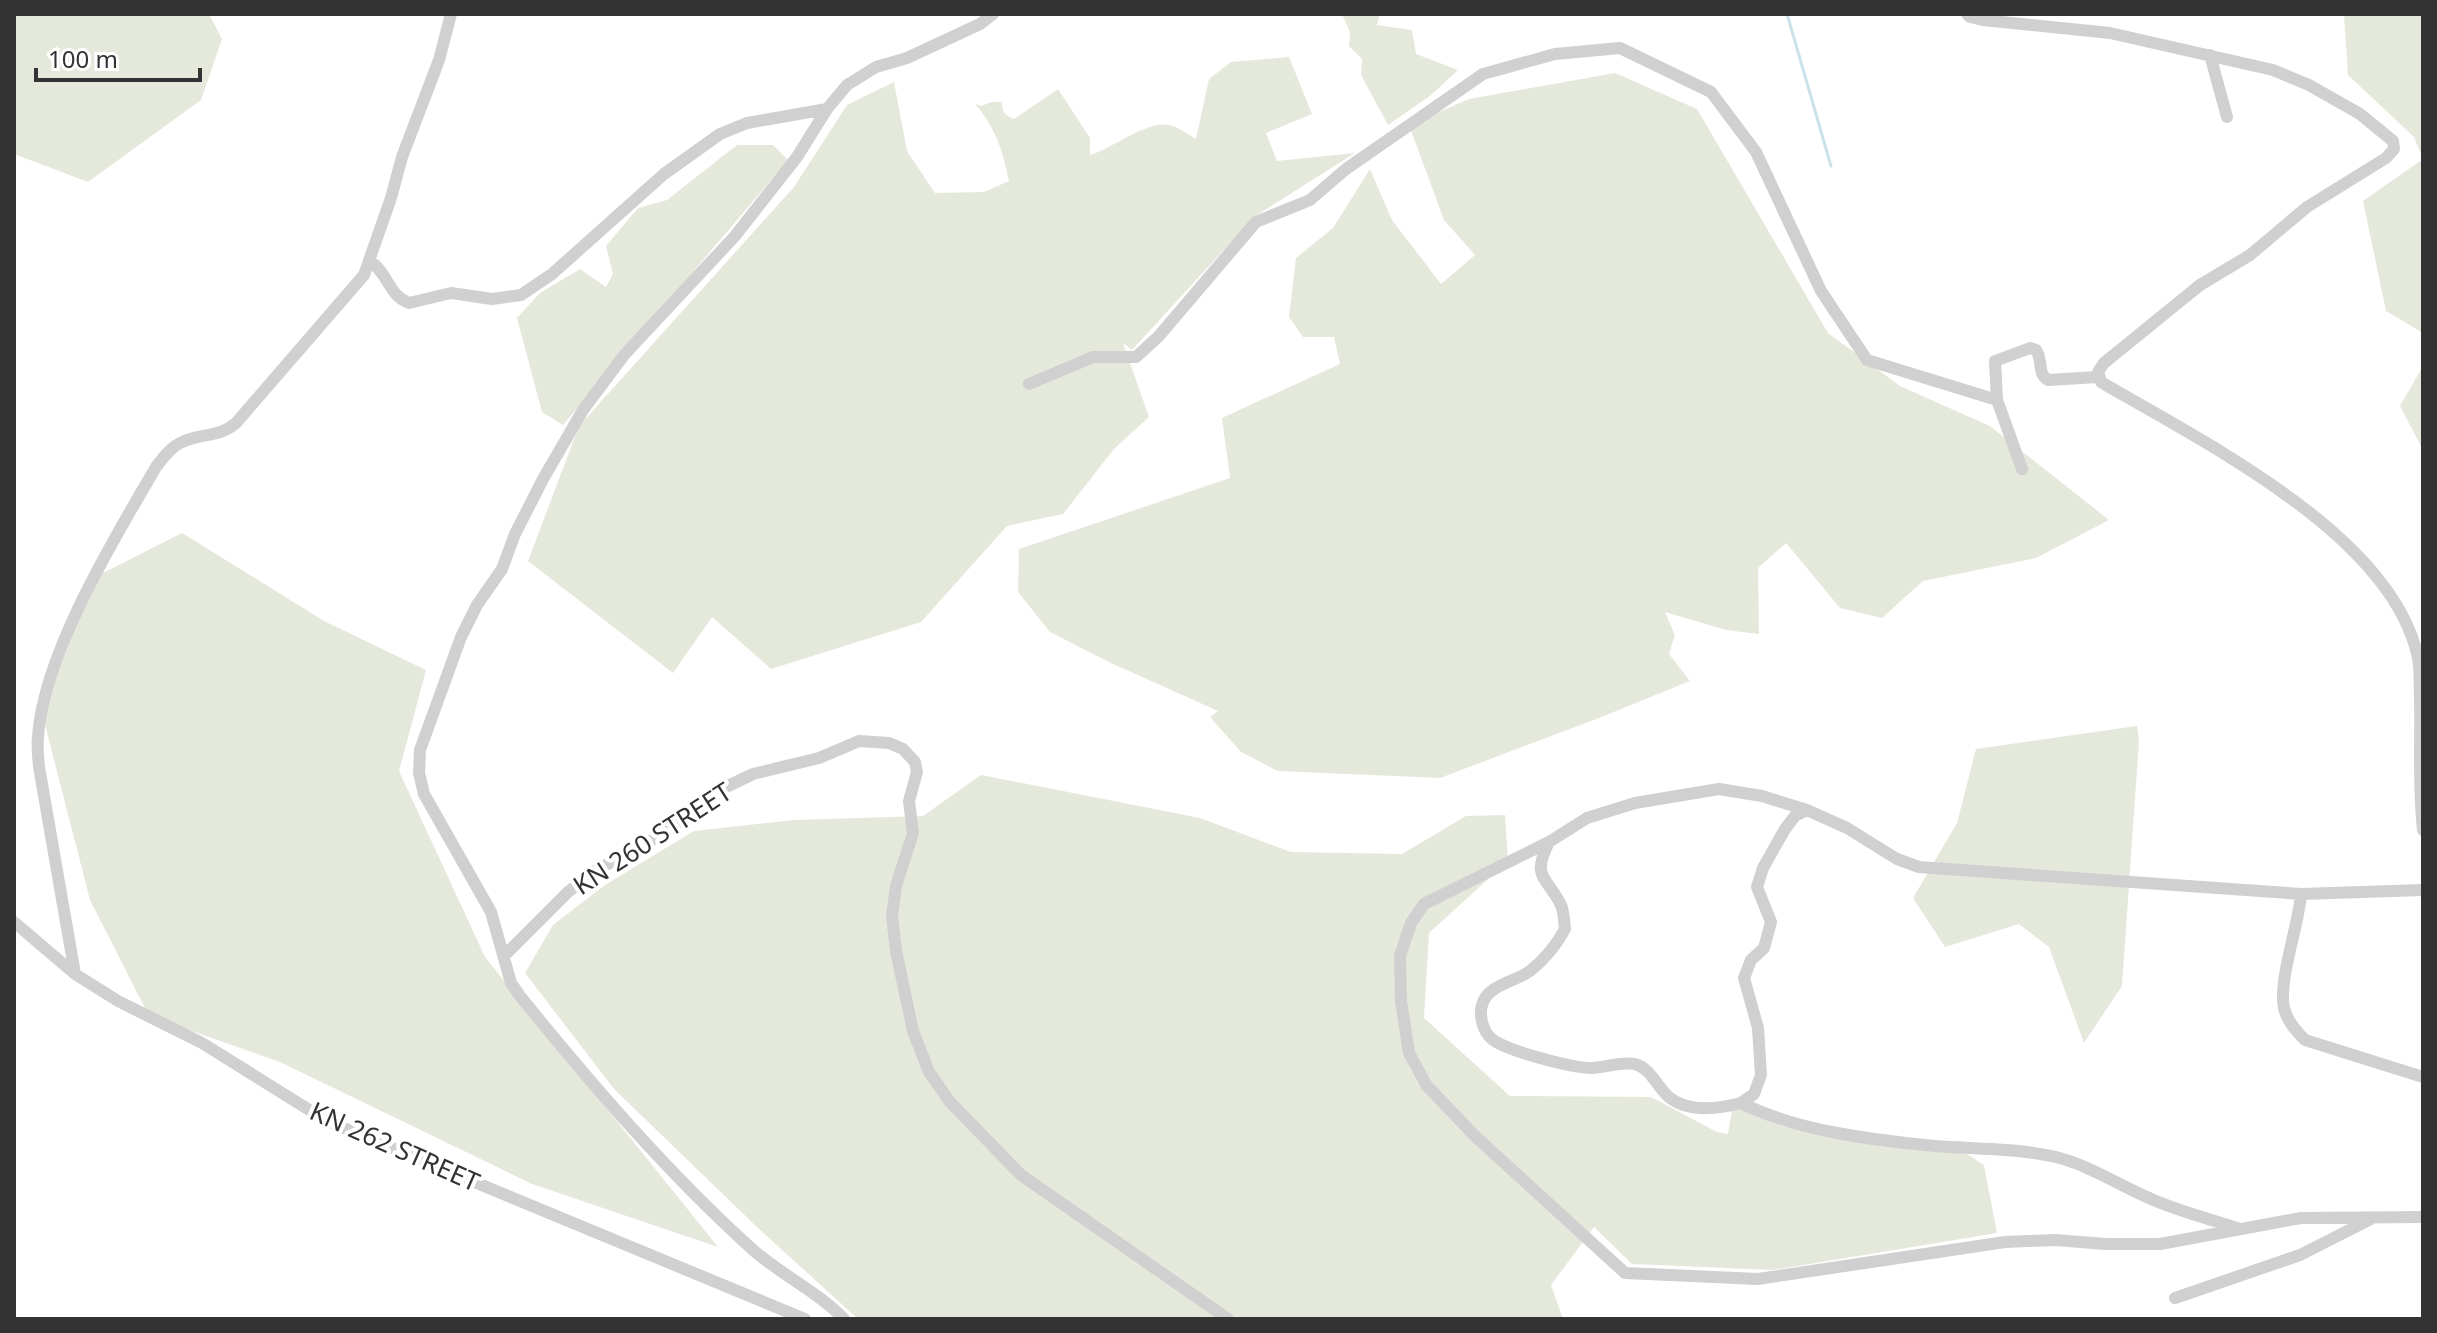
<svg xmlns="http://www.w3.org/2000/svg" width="2437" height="1333" viewBox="0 0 2437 1333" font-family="'Noto Sans',sans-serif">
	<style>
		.green { fill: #e4e9dc }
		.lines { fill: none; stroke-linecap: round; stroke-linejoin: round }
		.stream { stroke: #cce2eb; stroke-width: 3 }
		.street { stroke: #d0d0d0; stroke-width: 12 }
		.labels { text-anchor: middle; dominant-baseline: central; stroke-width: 8; stroke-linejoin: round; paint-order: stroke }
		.street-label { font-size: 26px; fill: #333; stroke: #fff }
	</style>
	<rect width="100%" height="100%" fill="#fff"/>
	<path class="green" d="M14,14H209L222,39L201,100L88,182L14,154Z
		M1342,14H1380L1377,25L1412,30L1416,54L1458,70L1430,96L1388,125L1361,75L1362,59L1349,46L1350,32Z
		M2344,14H2423V333L2386,311L2363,201L2423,159L2414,137L2348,75Z
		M1289,57L1312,114L1266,133L1277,161L1355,153L1254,217L1132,350L1123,343L1149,417L1114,449L1063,514L1007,526L921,622L771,669L712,617L673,673L528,561L579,426L794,187L847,105L894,82L907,151L935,193L984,192L1009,181C1003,151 995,126 974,103L981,106L992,102H1002C1002,112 1004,115 1014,119L1058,89L1090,138V155C1114,148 1150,117 1173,126C1181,129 1189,135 1196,139L1209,79L1231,62Z
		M1615,73L1697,109L1828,333L1900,386L1990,426L2109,520L2036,558L1923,581L1882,618L1840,608L1786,543L1758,568L1759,634L1726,630L1665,612L1675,635L1669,654L1690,681L1594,720L1440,778L1278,771L1241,752L1210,717L1218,711L1111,663L1050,632L1018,592L1019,549L1230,478L1222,418L1340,364L1334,337H1303L1289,317L1296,258L1333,228L1370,169L1392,220L1441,284L1475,255L1444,220L1409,125L1469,99Z
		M737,145H773L788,160L563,425L542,412L517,318L540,293L580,269L606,287L613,274L606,246L638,208L667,200Z
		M2423,366V450L2400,406Z
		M182,533L324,621L426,670L399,771L485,957L718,1247L532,1184L280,1062L149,1016L90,900L42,713L95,577Z
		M2137,726L2139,741L2122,986L2084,1043L2049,947L2019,924L1945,947L1913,898L1957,823L1976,749Z
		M981,775L1200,818L1291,852L1402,854L1466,816L1505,815L1508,861L1429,933L1424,1018L1510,1096L1651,1097L1717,1132L1728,1134L1733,1104L1782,1126L1967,1154L1984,1165L1997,1233L1773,1270L1632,1264L1594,1227L1551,1285L1563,1319H858L758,1228L614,1089L525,973L553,925L605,885L694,831L794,820L923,816Z"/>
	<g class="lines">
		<path class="stream" d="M1787,14L1831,166"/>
		<path class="street" d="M1967,14L1970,17L1983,20L2110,33L2273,70L2309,85L2360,114L2393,141L2394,149L2386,158L2307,207L2250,255L2200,285L2104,363L2098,372L2101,382C2201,441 2389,533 2417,654C2421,667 2419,682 2420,696C2421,741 2418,786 2423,830
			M2210,55L2227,117
			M370,261C389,274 388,295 409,303L451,293L492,299L521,295L552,274L664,174L720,134L747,123L827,109
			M1029,384L1093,357H1136L1158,337L1256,222L1310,200L1346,169L1483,74L1555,54L1620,48L1711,92L1756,152L1821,291L1867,360L1997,400L2022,469
			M1997,400L1995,361L2030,348L2036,350C2043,359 2037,374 2048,380L2098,377
			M1549,842C1532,877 1544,874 1560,903C1564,910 1564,921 1565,929C1556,946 1545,959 1530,971C1515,982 1487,985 1482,1005C1479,1016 1483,1032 1492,1039C1507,1051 1572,1068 1592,1068C1605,1068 1621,1061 1635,1064C1652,1069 1657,1088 1670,1098C1690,1113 1718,1109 1741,1103C1798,1131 1872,1140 1935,1146C1976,1149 2016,1148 2056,1157C2092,1166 2123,1188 2156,1201C2182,1212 2210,1219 2237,1228
			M2423,890L2301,894L1919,867L1897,859L1847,828L1807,810L1762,796L1719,789L1635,803L1587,818L1549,842L1424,904L1411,923L1400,956L1401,1001L1409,1053L1427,1086L1476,1137L1625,1273L1758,1279L2005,1242L2055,1240L2106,1244H2160L2301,1218L2423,1217
			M2301,894C2299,925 2278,980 2284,1008C2287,1021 2296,1031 2305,1040L2423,1077
			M14,922L75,974L118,1001L202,1043L327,1121L805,1319
			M505,955L568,892L595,871L665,833L726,787L753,774L819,758L859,741L889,743L903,749L915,762L917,772L909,801L913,833L896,886L892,916L896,951L913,1031L929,1072L950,1102L1021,1175L1228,1319
			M75,974L39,767C38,757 37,746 38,736C44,653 114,539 156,467C163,458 170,448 180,443C199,433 219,438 236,423L364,275L391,198L402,157L439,60L451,14
			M1741,1103L1754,1094L1761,1075L1758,1028L1744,978L1751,960L1764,948L1771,922L1757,887L1763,868L1785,829L1795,816L1807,810
			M2175,1298L2300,1255L2371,1219
			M844,1319C817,1291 781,1275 752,1249C667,1172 592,1085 520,996L511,983L491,912L424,794L419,773L420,750L461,637L477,605L502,569L515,534L543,479L583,410L625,354L735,236L797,157L827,109L847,85L876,67L907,58L980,24L993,14"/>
	</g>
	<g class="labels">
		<g class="street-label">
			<text transform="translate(652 838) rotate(-33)">KN 260 STREET</text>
			<text transform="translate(395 1146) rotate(24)">KN 262 STREET</text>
		</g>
	</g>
	<rect width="2437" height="1333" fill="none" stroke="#333333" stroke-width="32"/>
	<path d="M36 68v12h164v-12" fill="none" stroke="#333333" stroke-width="4"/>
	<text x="48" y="68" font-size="24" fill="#333333" stroke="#ffffff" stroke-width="6" paint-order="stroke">100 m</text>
</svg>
